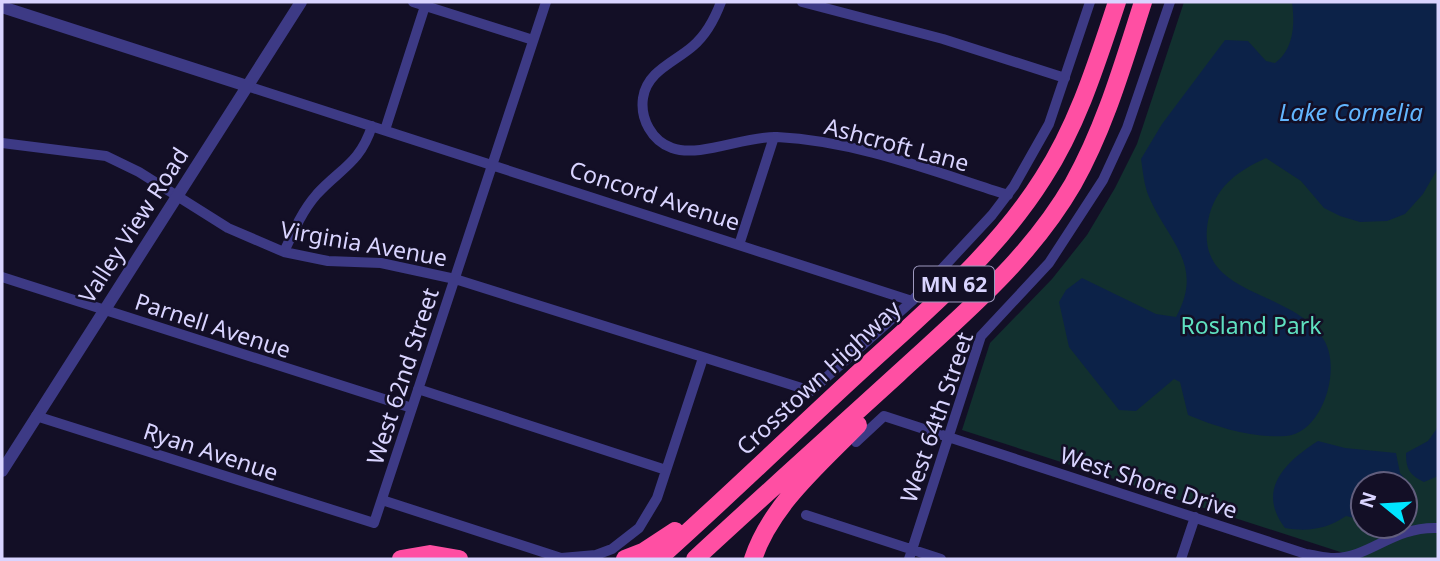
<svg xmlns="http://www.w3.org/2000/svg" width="1440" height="561" viewBox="0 0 1440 561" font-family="'Noto Sans',sans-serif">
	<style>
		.green { fill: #12302f; fill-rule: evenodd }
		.water { fill: #0c2248 }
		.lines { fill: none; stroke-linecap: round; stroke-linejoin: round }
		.minor { stroke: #3d3a85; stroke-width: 10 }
		.tertiary { stroke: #3d3a85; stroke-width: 12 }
		.motorway { stroke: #ff4fa3; stroke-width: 18 }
		.labels { text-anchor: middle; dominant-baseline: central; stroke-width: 5; stroke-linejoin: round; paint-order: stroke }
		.shield { fill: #130f26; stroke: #9e99be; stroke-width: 2 }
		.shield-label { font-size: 21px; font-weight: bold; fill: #d9d4ff }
		.street-label { font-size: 23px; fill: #d9d4ff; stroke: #130f26 }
		.park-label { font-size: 23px; fill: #5fe0c0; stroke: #130f26 }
		.water-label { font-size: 24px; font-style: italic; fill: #62b6ff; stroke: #130f26 }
	</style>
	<rect width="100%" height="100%" fill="#130f26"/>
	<path class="green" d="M1184,2H1438V559H1362L962,430L990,343L1052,279L1087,235L1115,188L1137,144ZM1363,484H1405V526H1363Z"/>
	<path class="water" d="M1292,2H1438V168L1423,194L1405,214L1387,221L1360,222L1340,216L1324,208L1301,181L1266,158C1236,172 1215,187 1208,221C1194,299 1293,287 1324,340C1342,370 1322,433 1286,436C1252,438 1219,428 1188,415L1180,382L1174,379L1136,411L1119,410L1069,347L1059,302L1066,290L1082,278L1156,314L1176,317C1205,265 1168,241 1149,197C1144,185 1143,172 1141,159L1162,124L1225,40L1248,41L1266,61L1275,63C1294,49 1295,24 1292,2Z
		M1438,427V476L1424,482C1410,475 1406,470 1406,453L1428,441Z
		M1318,441L1345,448L1396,453L1400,473L1414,490L1405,496V484H1363V520L1346,516C1327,529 1308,532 1285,528C1256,490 1285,462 1318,441Z"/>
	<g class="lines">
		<path class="minor" d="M413,2L533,40
			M721,2C715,18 707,34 693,46C675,62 647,71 643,98C640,119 652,141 672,148C700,158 745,136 777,137C857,141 932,171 1008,195
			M802,2L943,39L1065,78
			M247,86L912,301
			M385,130L425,6
			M2,143L106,156L139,172L228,228L284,252L328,261L381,263L455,279L811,391L912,301L992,215L1014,186L1049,124L1090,2
			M739,245L774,137
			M284,252C293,232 302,211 317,194C341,168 360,163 372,126
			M2,277L412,408
			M418,389L666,470
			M36,416L374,523L546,2
			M856,442L884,416L1306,554C1315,555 1325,558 1334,558C1370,558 1393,526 1438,528
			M382,500L561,558L596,555L612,549L639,528L657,498L703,358
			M806,515L941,559
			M909,559L981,336L1049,263L1103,180L1127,128L1170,2
			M1181,559L1195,517"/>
		<path class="tertiary" d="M2,7L247,86
			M2,471L301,2"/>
		<path class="motorway" d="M401,559L430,554L459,559
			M625,559L643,552L675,531
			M658,559C724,500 788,438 853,378C920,316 994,256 1043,178C1078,124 1097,62 1117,2
			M695,559C762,497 830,436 898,374C962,315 1029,260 1073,184C1105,127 1123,64 1143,2
			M753,559C771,505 819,465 858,425"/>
	</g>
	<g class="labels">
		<rect class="shield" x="914" y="266.5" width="80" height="35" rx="5"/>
		<g class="shield-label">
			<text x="954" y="284">MN 62</text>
		</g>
		<g class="street-label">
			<text transform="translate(897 144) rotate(15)">Ashcroft Lane</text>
			<text transform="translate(655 195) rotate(18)">Concord Avenue</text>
			<text transform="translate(133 225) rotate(-57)">Valley View Road</text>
			<text transform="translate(364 243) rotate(10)">Virginia Avenue</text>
			<text transform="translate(213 325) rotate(18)">Parnell Avenue</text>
			<text transform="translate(402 376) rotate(-72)">West 62nd Street</text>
			<text transform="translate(818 377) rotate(-43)">Crosstown Highway</text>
			<text transform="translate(936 417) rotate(-71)">West 64th Street</text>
			<text transform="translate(211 451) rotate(18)">Ryan Avenue</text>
			<text transform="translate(1149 482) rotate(18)">West Shore Drive</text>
		</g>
		<g class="park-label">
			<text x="1251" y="325">Rosland Park</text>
		</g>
		<g class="water-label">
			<text x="1351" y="111">Lake Cornelia</text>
		</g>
	</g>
	<rect width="1440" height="561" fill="none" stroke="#d9d4ff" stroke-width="7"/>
	<g transform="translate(1384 505) rotate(288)"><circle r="33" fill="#130f26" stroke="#625e7d" stroke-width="2"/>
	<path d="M0-5L12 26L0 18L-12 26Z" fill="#00e5ff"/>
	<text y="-10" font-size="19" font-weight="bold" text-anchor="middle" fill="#d9d4ff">N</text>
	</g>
</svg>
